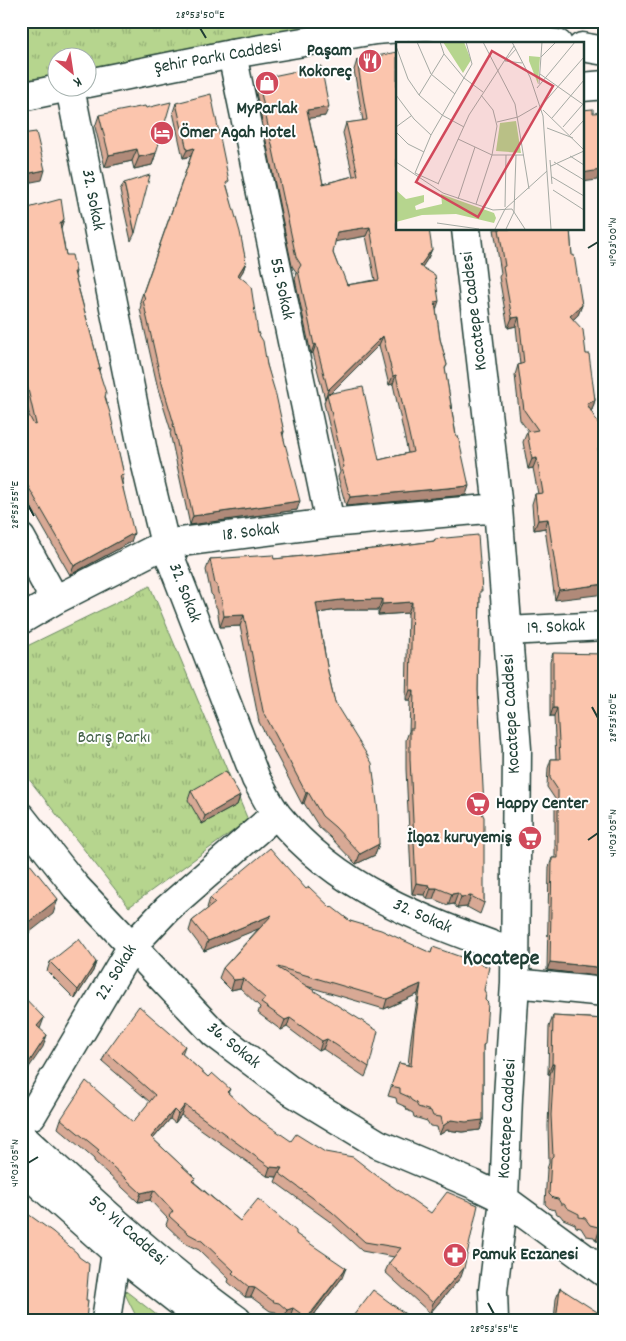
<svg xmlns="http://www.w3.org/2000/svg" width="626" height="1341" viewBox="0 0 626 1341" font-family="Dekko,sans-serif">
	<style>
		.park { fill: url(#park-tufts); stroke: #6a8961 }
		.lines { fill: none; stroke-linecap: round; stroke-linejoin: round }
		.minor-casing { stroke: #1f3d34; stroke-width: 31 }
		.major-casing { stroke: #1f3d34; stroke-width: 31 }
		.minor { stroke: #fff; stroke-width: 28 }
		.major { stroke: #fff; stroke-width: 28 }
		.wall { fill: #d8a995; stroke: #1f3d34; fill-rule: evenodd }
		.shaded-wall { fill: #b08a79; stroke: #1f3d34 }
		.building { fill: #fbc5ad; stroke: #1f3d34; fill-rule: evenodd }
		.ticks { fill: none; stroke: #1f3d34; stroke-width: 2 }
		.labels { text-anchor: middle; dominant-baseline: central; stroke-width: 4; stroke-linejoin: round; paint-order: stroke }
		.poi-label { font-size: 18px; font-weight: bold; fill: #1f3d34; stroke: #fff; text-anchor: start }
		.street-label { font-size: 18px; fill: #1f3d34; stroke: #fff }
		.park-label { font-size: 18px; fill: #45634a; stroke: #fff }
		.district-label { font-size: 22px; font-weight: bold; fill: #1f3d34; stroke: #fff }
		.inset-road { fill: none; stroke: #a5aaa4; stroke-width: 1 }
		.view { fill: #d1495b; fill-opacity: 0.15; stroke: #d1495b; stroke-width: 2.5 }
		.inset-edge { fill: none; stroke: #1f3d34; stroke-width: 2.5 }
		.neatline { fill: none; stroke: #1f3d34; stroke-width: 2 }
		.ticks-label { font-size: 12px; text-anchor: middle; fill: #1f3d34 }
	</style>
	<defs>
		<pattern id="park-tufts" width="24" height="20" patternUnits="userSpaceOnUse" patternTransform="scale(1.25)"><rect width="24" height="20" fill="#b6d58e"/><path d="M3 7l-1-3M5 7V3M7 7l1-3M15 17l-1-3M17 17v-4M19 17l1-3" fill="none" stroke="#93ae75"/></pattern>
	</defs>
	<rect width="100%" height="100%" fill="#fef3ef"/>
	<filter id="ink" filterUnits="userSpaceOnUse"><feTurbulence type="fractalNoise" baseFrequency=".02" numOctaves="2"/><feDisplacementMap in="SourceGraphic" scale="10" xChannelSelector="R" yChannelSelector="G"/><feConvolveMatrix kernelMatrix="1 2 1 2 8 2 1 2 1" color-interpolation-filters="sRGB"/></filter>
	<g filter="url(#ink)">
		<path class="park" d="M21,21H369L88,70V58H58L57,75L21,81Z
			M150,586L248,820L129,907L21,769V649Z
			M122,1288L163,1320H138Z"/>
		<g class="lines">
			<g class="minor-casing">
				<path id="minor" d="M232,54L330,523
					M582,87L605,85
					M70,88L144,457L165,544L256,779C263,791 269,805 278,816C339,891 426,921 514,953
					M466,229L498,508L517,749L515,983L508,1097L504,1199L493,1291L494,1320
					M21,538L55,600
					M21,620L55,600L165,544L330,523L498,508
					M507,631L605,626
					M21,817L76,887L214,1033L291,1091L378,1144L473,1184L504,1199L605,1273
					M515,983L605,992
					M32,1115L132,946L167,909L276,814
					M106,1320L116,1252"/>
			</g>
			<g class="major-casing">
				<path id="major" d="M582,47L605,51
					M88,83L232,54L375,30L427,26L558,44
					M21,97L64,88
					M21,1136C91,1200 160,1265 237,1320
					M21,1168L116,1252L203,1320"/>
			</g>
			<use href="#minor" class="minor"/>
			<use href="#major" class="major"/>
		</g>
		<path class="wall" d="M357,60L397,229L432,249L428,258L422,267L436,310L440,339L447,365L445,369L466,495L346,506L338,477L340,472L324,403L325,399L313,353L311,354L295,279L297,273L292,266L255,88L258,79L325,116L309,118L323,184L353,176L343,133L346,123L363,121L354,70ZM366,236L375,280L347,285L338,266L333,253L335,241ZM379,345L389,385L393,384L408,453L379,460L331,393Z
			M176,103L227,186L246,262L243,271L239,276L258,333L267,365L284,432L283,435L297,510L190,525L170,433L171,431L158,389L140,309L141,305L140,301L191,156L183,158L173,112Z
			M99,115L156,153L152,165L134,169L132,161L105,167L95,127Z
			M124,183L135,233L131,241L120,191Z
			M21,210L61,229L66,255L76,272L75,275L100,368L99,371L124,475L122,481L131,542L70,575L21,489V400L29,414L21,383Z
			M494,229H570L572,256L582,305L578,315L573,320L586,354L595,400L592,410H591L599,456L603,484L555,600L545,528L534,530L532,504L535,494H538L533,468L528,469L523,442L527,432H529L520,420L515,375L518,365H520L516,326L508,328L499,277L501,273Z
			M435,539L480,595L478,690L484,903L480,914L467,907L457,908L454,904L448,905L433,899H427L425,895L412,894L406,769V740L409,731L410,701H406L408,613L378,615V610H337L318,613L328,672L335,703L379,844L375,855L356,864L331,838L319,827L304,803L302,804L259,722L240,626L220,627L217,608L214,604L213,596L211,594L206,570L210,559H274L373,549L434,541Z
			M553,653L605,977L547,970L549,867L552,858H555V799L547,787L548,768L551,759H556L554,717H550V662Z
			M191,791L240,796L237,805L202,824L188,800Z
			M306,889L331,908L350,921L431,953L433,947L484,990L485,1000L483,1050V1120L480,1130L462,1132L447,1130L439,1135L437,1127L430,1126L427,1121L414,1117L413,1113L407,1110L406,1107L397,1103L396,1098L388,1096L399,1063L408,1065L411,1038L418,994L384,1009L306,986L369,1067L365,1077L323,1049L319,1051L287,1027L281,1030L258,1013L260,1007L240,988L231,990L219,978L223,968L259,928L204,951L189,931L192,921L208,909L207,908L210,898Z
			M50,962H96L93,971L75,999L47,971Z
			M553,1016L605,1019V1249L602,1241H596L594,1237L586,1236L581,1228L576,1227L575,1224L563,1219L560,1215L557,1214L555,1210L550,1209L545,1204L547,1169L549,1163L548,1126L550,1074H548L549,1027Z
			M185,1046L182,1054L208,1077L230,1089L228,1093L249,1112L461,1277L430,1313L385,1272L389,1263L394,1257L362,1251L329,1221L275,1182L277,1177L267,1176L181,1115L175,1123L170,1119L153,1139L195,1178L194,1182L240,1221L296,1234L342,1278L310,1320H294L290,1317L284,1320L276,1312L270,1311L251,1297H245L228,1282L229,1279L199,1250L186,1244L166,1225L168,1219L150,1200L138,1202L94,1161V1159L58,1128L61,1119L133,1122L150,1102L102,1061L106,1052Z
			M560,1288L605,1320H554L556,1299Z"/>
		<path class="shaded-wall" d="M329,107L325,116L304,119L307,110Z
			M194,148L191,156L183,158L187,150Z
			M137,149L132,161L105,167L109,155Z
			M156,153L152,165L134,169L139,157Z
			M605,162V171L600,172L597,180L582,182V173L600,163Z
			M45,170L42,180L21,184V175Z
			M64,219L61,228L60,224Z
			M370,227L366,236L334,242L337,232Z
			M432,249L428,258L417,275L420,266Z
			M246,262L243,271L235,284L238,275Z
			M439,301L436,310L435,302Z
			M582,305L578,315L566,326L570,316Z
			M519,317L516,326L508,328L512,318Z
			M383,336L379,345L328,396L327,394L325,399L328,390Z
			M316,344L313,353L311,354L314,345Z
			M396,375L393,384L389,385L393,376Z
			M595,400L592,410L583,413L587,404Z
			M603,446L599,456L598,448Z
			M537,458L533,468L528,469L532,459Z
			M469,486L466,495L346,506L350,497Z
			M300,501L297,510L190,525L193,516Z
			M548,519L545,528L534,530L538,520Z
			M134,533L131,542L70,575L74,566Z
			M605,584V594L555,600L559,590Z
			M25,591L22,599L21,600V593Z
			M382,599L378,610H337L312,614L316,603L341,600Z
			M412,602L408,613L378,615L382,604Z
			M244,615L240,626L220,627L224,616Z
			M410,690H414L410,701H406Z
			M553,708H557L554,717H550Z
			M308,792L304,803L302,804L306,793Z
			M240,796L237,805L202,824L205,816Z
			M379,844L375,855L356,864L360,854Z
			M416,883L429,885L425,895L412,894Z
			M431,888H437L433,899H427Z
			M458,893L454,904L448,905L452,894Z
			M471,896L467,907L457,908L461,897Z
			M58,899L53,914L21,939V928Z
			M272,915L268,925L204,951L208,941Z
			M96,962L93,971L75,999L78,990Z
			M550,962L605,968V977L547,970Z
			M243,979L240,988L231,990L234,980Z
			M421,984L418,994L384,1009L387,999Z
			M44,1018L40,1029L37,1026Z
			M290,1018L287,1027L281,1030L285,1020Z
			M47,1035L43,1047L21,1079L22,1073Z
			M327,1039L323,1049L319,1051L322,1041Z
			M552,1064H554L550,1074H548Z
			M185,1105L181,1115L175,1123L178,1114Z
			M174,1110L170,1119L147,1146L151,1137Z
			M451,1120H483L480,1130L462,1132L447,1130L439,1135L443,1126Z
			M270,1167L282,1168L279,1173L277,1177L267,1176Z
			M154,1190L150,1200L138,1202L141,1193Z
			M599,1231H605V1232L602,1241H596Z
			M346,1268L342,1278L310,1320H307Z
			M464,1268L461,1277L430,1313L433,1303Z
			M249,1287L255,1288L251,1297H245Z
			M293,1308L290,1317L284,1320L287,1310Z"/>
		<path class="building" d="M397,52V229H429L432,249L420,266L435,275L439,301L435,302L440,339L447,365L445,368L456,436H458L469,486L350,497L342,468L344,467L327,394L363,387L379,460L413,452L396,375L393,376L383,336L328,390L316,344L314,345L298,270L301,265L296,257L258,79L321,66L329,107L307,110L323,184L358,175L346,123L367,120L357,60ZM370,227L379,280L347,285L341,269L338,266L333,253L337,232Z
			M211,94L229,181L226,183L240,232L246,262L238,275L251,286L258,333L263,341L267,365L276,395L284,432H282L300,501L193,516L173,424H174L161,380L143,300L145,299L143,293L194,148L187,150L176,103Z
			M171,102L156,153L139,157L137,149L109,155L99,115L145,106L146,108Z
			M593,109V113L605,112V162L600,163L601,170L582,173V110Z
			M36,132L45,170L21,175V134Z
			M150,175L135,233L124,183Z
			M61,199L64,219L60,224L66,255H72L76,272H74L100,368H98L106,393L105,397L110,413L124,475L120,476L134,533L74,566L21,474V400L34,425L36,424L21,359V210Z
			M499,229H570L572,256L574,255L582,305L570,316L583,330L586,354H589L595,400L587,404L599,425L603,446L598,448L603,484L605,483V584L559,590L548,519L538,520L535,494L543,493L537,458L532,459L527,432L538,430L524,410L518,365L524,363L519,317L512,318L503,267L505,266Z
			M478,535L482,591H480L478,690L484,807L482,813L484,817V903L471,896L461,897L458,893L452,894L437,888H431L429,885L416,883L410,759V729H413L414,690H410L412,602L382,604V599L341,600L316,603L328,672L335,703L372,763L378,811L379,844L360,854L335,827L322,816L308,792L306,793L263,711L244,615L224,616L221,597L218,593L217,585L215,584L210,559L273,555L274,559L373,549L435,541V539Z
			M21,586L25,591L21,593Z
			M553,653L605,654V968L550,962L552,858H558V790L550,778L551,759H560L557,708H553Z
			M226,771L240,796L205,816L191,791Z
			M270,848L306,889L309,887L331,908L332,907L350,921L381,930L431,953L433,947L489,967L484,990L486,994L485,1000L488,1003L485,1044L483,1045V1120L466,1122L451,1120L443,1126L441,1117L433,1116L431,1111L418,1107L416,1103L411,1100L409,1097L400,1093V1088L391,1086L399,1063L411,1066L414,1028L421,984L387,999L278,967V968L378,1031L369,1067L327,1039L322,1041L290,1018L285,1020L261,1003L265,998L243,979L234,980L223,968L272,915L208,941L192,921L215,903L210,898Z
			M21,853L58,899L21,928Z
			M79,939L96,962L78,990L50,962Z
			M21,994L44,1018L37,1026L47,1035L22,1073Z
			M139,1006L185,1046L180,1052L208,1077L212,1073L230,1089L227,1092L249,1112L291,1141L296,1134L325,1152L353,1157L376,1175L431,1213L447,1192L478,1205L464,1268L433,1303L389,1263L401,1248L365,1242L332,1212L279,1173L282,1168L270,1167L185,1105L178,1114L174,1110L151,1137L195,1178L192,1181L240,1221L258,1199L296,1231V1234L346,1268L307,1318L293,1308L287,1310L279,1303L274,1302L255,1288L249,1287L232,1273L234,1271L202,1241L189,1234L169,1216L173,1211L154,1190L141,1193L97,1152L99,1150L61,1119L86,1081L133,1122L155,1095L106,1052Z
			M553,1016L605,1019V1231H599L598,1227L590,1225L585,1218L579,1217V1214L567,1208L564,1204H561L558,1199L553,1198L549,1194L551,1158L553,1156L551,1115L554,1064H552Z
			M21,1209L53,1232L77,1253L79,1257L89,1264L86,1300H88L86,1320H21Z
			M560,1288L605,1317V1320H556Z
			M373,1290L412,1319L411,1320H350Z"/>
	</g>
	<path class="ticks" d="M200,28L206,38M588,248L598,242M28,505L34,516M592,707L598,718M588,840L598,833M28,1163L38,1157M488,1303L494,1314"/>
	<defs>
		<g id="restaurant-disc" transform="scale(1.25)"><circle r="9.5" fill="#d1495b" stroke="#fff"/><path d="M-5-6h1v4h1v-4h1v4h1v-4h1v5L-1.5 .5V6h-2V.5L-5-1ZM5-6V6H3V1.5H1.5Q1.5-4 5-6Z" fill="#fff"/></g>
		<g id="shop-disc" transform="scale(1.25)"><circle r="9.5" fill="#d1495b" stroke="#fff"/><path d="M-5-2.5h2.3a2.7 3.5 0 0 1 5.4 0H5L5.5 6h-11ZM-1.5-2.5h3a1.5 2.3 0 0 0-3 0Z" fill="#fff"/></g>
		<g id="hotel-disc" transform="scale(1.25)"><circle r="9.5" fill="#d1495b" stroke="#fff"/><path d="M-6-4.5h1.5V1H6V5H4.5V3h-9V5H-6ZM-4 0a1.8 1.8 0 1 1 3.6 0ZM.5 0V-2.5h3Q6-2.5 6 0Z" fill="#fff"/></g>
		<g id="supermarket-disc" transform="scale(1.25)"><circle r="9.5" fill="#d1495b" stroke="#fff"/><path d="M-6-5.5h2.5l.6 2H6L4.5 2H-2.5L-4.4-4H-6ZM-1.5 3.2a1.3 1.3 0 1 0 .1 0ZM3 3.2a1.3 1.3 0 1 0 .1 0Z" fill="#fff"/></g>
		<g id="pharmacy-disc" transform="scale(1.25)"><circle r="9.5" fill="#d1495b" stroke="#fff"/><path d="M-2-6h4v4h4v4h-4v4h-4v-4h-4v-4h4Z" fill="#fff"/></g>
	</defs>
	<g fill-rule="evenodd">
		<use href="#restaurant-disc" x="370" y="61"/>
		<use href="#shop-disc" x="267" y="83"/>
		<use href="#hotel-disc" x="162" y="133"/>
		<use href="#supermarket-disc" x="478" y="804"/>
		<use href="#supermarket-disc" x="530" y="838"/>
		<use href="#pharmacy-disc" x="455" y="1255"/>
	</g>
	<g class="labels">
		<g class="poi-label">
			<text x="352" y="51" text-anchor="end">Paşam<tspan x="352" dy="21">Kokoreç</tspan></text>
			<text x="267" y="109" text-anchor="middle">MyParlak</text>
			<text x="180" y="133">Ömer Agah Hotel</text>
			<text x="496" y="804">Happy Center</text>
			<text x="512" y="838" text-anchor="end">İlgaz kuruyemiş</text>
			<text x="472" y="1255">Pamuk Eczanesi</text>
		</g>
		<g class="street-label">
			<text transform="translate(218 58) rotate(-10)">Şehir Parkı Caddesi</text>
			<text transform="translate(92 200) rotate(79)">32. Sokak</text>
			<text transform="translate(281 289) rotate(78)">55. Sokak</text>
			<text transform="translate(475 311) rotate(-97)">Kocatepe Caddesi</text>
			<text transform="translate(251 533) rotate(-7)">18. Sokak</text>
			<text transform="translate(184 593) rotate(69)">32. Sokak</text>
			<text transform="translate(556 628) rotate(-3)">19. Sokak</text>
			<text transform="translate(512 714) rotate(-93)">Kocatepe Caddesi</text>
			<text transform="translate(422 917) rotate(24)">32. Sokak</text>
			<text transform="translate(117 973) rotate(-58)">22. Sokak</text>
			<text transform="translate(233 1046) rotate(39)">36. Sokak</text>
			<text transform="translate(508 1119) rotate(-87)">Kocatepe Caddesi</text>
			<text transform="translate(127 1231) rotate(41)">50. Yıl Caddesi</text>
		</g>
		<g class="park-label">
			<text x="114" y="738">Barış Parkı</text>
		</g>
		<g class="district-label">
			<text x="501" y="959">Kocatepe</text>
		</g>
	</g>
	<g transform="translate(396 42)">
		<rect width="188" height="188" fill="#fef3ef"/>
		<path d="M47,0H68L75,18L67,31ZM133,14L144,15L142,42L133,19ZM120,79L125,111L100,109L104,81ZM0,148L10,157L28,153V160L19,164L20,168L46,162L45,152L98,171L100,176L98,181L60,172L26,173L0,180Z" fill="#b6d58e"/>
		<path class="inset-road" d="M21,0L35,32L59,52M44,0L48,12L68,36L87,50M87,0L119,62L133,147M116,0L134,35L147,74L155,187M0,4L12,37L23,53L46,73L68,85M145,15L160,0M109,19L126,21M109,19L120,7M144,32L188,63M143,42L146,0M141,46L179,0M0,53L18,77L35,93M23,53L48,12M146,63L188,15M147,68L188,108M156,76L188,38M101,80L122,75L141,64M0,85L15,74M167,85L187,62M151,86L177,96M0,90L12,102L28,110M174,93L188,78M62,97L96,113H128M174,114L188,123M154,118L156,142M0,120L47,151L97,168L116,167L129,187M158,120L188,138M155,124L188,109M156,135L188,154M42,142L73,73L118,4M43,142L19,131L35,93L76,22L70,0M157,148L188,168M62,157L79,105M80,162L96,113L101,84L97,68L85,53M109,165L110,113M109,167L151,129M118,170L120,113M41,181L83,187M99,187L109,167M110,187L118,170"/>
		<path class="view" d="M96,9L157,44L82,175L20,140Z"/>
		<rect width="188" height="188" class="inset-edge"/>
	</g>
	<rect width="626" height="1341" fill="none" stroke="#fff" stroke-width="55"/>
	<g transform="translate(72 72) rotate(150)"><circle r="24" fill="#ffffff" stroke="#a5b1ae"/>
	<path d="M0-4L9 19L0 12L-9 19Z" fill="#d1495b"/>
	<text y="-8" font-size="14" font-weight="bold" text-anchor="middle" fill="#1f3d34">K</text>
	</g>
	<rect x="28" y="28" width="570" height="1286" class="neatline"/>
	<g class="ticks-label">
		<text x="200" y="18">28°53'50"E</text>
		<text transform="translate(612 242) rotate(-90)" y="4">41°03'00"N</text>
		<text transform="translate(14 505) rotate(-90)" y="4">28°53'55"E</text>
		<text transform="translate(612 718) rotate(-90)" y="4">28°53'50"E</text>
		<text transform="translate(612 833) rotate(-90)" y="4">41°03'05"N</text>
		<text transform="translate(14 1163) rotate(-90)" y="4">41°03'05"N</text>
		<text x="494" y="1332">28°53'55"E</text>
	</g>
</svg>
